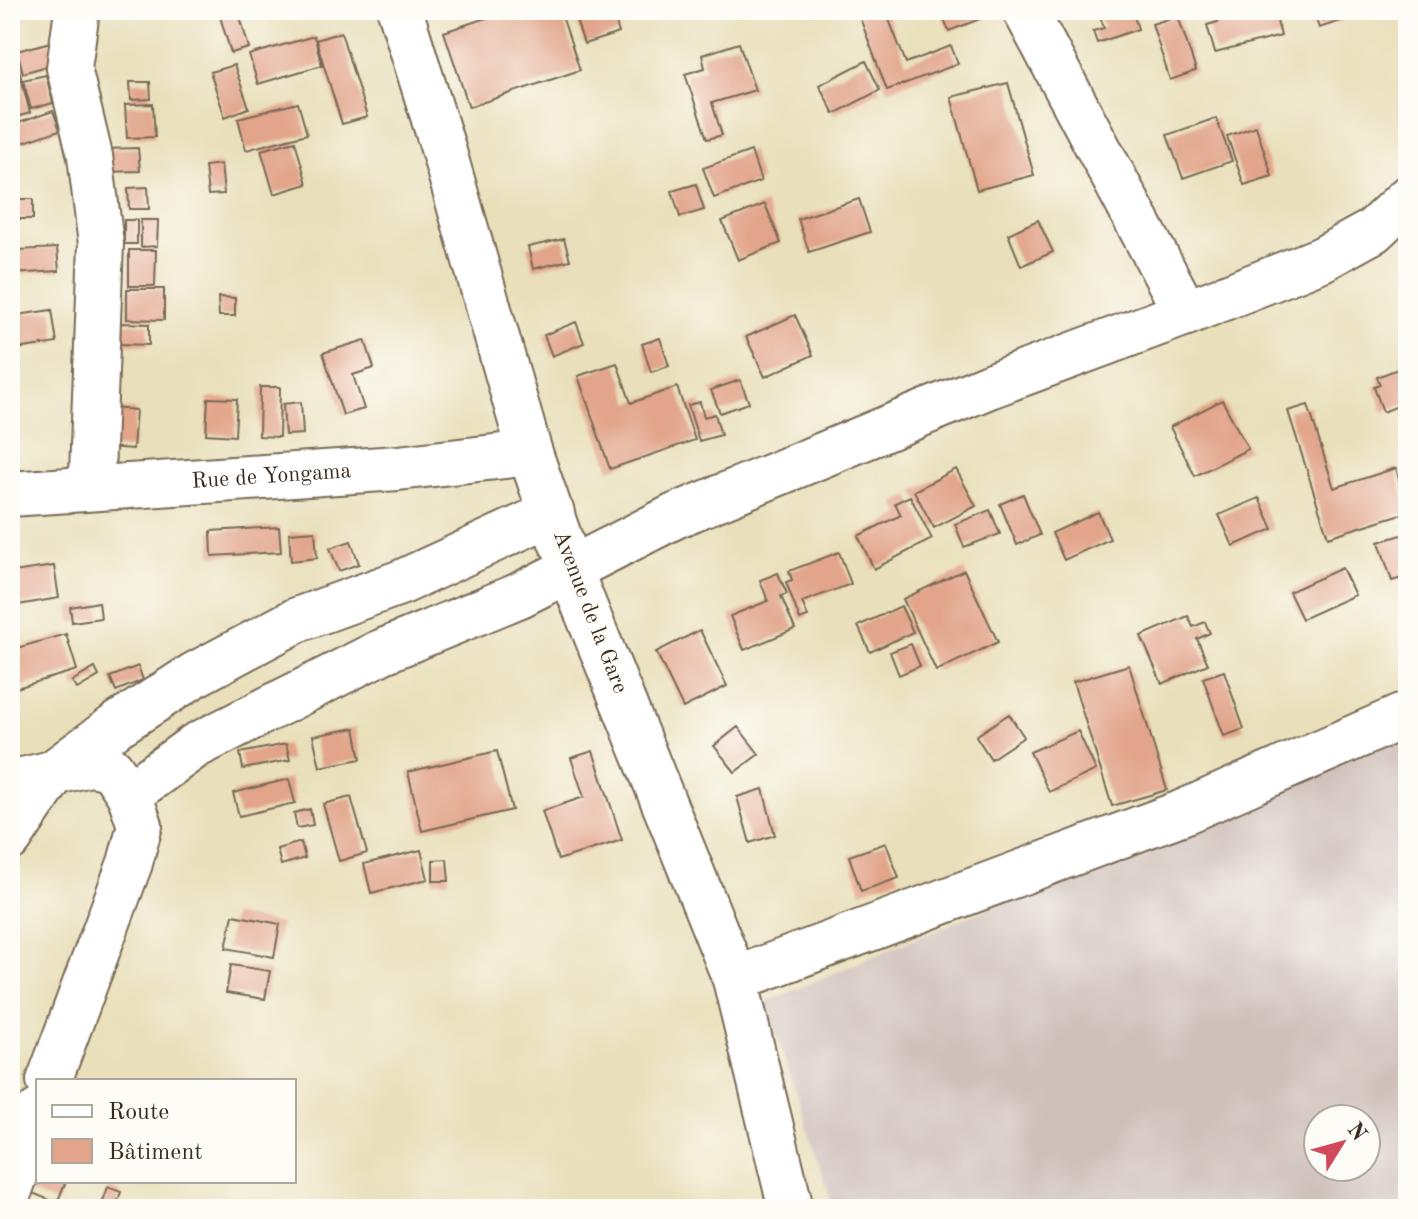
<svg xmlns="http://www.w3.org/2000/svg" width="1418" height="1219" viewBox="0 0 1418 1219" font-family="'Old Standard TT',serif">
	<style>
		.industrial { fill: #cfc0ba; fill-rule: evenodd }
		.building { fill: #e2a48a }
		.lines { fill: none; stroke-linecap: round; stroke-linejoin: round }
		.minor-casing { stroke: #786955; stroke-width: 48 }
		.major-casing { stroke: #786955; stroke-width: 48 }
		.minor { stroke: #fff; stroke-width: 44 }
		.major { stroke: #fff; stroke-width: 44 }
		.labels { text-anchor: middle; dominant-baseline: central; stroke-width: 6; stroke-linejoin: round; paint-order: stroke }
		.street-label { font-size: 22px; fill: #3b2a1e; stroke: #fdfcf7 }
	</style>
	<rect width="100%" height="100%" fill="#fdfcf7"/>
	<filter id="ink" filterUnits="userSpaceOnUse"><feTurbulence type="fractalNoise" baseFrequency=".0125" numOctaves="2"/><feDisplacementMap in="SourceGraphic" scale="16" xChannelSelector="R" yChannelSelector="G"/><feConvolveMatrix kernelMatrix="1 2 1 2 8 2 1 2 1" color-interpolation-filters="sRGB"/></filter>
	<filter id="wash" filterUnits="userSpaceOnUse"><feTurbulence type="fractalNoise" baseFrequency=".006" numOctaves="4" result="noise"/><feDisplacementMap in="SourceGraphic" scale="32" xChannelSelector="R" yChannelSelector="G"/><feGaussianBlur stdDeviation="1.8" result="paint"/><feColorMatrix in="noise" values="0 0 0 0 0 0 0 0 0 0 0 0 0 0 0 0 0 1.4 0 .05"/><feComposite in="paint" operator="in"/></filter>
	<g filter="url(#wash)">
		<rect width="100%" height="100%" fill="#e9dfba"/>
		<path class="industrial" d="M1408,730V1209H834L766,1002ZM1318,1119H1366V1167H1318Z"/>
		<g id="blocks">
			<path class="building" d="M218,10H238L249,48L231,53Z
				M510,10H560L580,70L469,107L444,32Z
				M587,10H612L619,33L584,44L574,14Z
				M857,10H905L888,17L906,63L951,46L958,64L887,90Z
				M940,10H997L998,12L949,31Z
				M1119,10H1132L1138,29L1097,43L1093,31L1104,28L1100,16Z
				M1215,10H1274L1281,36L1215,53L1207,25L1218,22Z
				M1313,10H1350L1353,17L1319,28Z
				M1178,16L1196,71L1170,80L1152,24Z
				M341,32L367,117L342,124L316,40Z
				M314,36L322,65L258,84L249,55Z
				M51,42L57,63L23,73L17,51Z
				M739,43L755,90L712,103L722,135L707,139L685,74L705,68L702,55Z
				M15,54L30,113L10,119V55Z
				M866,61L880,90L834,114L819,85Z
				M234,65L249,108L225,117L210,72Z
				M46,75L53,103L31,109L23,80Z
				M130,82H150L151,99L131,100Z
				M1008,83L1034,175L977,190L951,97Z
				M298,103L307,134L246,150L238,118Z
				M153,104L155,137L127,138L125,105Z
				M53,111L60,130L13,146L10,126Z
				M1216,118L1232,161L1183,178L1167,135Z
				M1256,126L1272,176L1244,185L1227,136Z
				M295,141L307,184L274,194L261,150Z
				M138,148L140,171L104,172L103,149Z
				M751,151L761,181L714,198L703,168Z
				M221,164L224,194L208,195L205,166Z
				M696,184L704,210L680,217L672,191Z
				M148,187L149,209H129L128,188Z
				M10,199H33V219H10Z
				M859,199L870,232L809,252L798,219Z
				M765,204L781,243L738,260L722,221Z
				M124,220H137V244H124Z
				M141,220H158L157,246L141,247Z
				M1038,220L1053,252L1021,266L1008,234Z
				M564,239L570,260L533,269L528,247Z
				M19,243V250L57,248L59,271L11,274L10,244Z
				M129,250H156L155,286H129Z
				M127,289H164V320L127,319Z
				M218,297L235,298V316H219Z
				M52,310L57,343L16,349L10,316Z
				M795,315L813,355L765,377L746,337Z
				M576,322L584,343L552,356L544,335Z
				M120,323L149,324V345L120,344Z
				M660,338L669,366L651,372L642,344Z
				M365,340L374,368L353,375L364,409L343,415L323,353Z
				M617,363L631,403L677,387L695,440L610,469L578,376Z
				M1408,365V402L1383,412L1374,387L1380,385L1377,377Z
				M740,380L749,403L720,413L711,390Z
				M260,387H280L279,437L259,436Z
				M208,398L237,399L235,436L206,434Z
				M1222,400L1248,449L1195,476L1170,427Z
				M301,402L303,434L285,435L283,404Z
				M700,402L704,417L715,414L721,435L699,441L688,405Z
				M1308,405L1334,488L1396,468L1408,512L1328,537L1288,411Z
				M96,407L136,410L133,449L93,446Z
				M956,469L976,506L934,528L914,491Z
				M1023,494L1040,535L1017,545L1000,504Z
				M910,496L932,539L874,569L858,536L901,515L895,503Z
				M1259,498L1273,529L1233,546L1219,515Z
				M990,510L1000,534L964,547L955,524Z
				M1098,512L1110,539L1064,560L1052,533Z
				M279,527L281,552L212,556L211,531Z
				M315,531L317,558L291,561L289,533Z
				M1408,533V576L1392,581L1379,542Z
				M351,541L359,564L339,571L330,548Z
				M839,552L851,584L802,602L808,617L800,620L786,582L792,580L789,571Z
				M54,566L59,598L18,605L13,572Z
				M1342,568L1355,595L1302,619L1289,592Z
				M964,570L998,642L936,671L903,599Z
				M778,573L787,594L781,596L795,629L744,650L730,616L768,601L760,580Z
				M99,602L101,618L72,622L70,607Z
				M901,606L913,632L870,652L858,626Z
				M1188,616L1193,627L1205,622L1210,633L1197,639L1208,664L1162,684L1141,636Z
				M700,630L727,686L683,708L656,652Z
				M66,634L77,670L10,690V650Z
				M911,644L920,666L899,675L890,652Z
				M1129,665L1167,790L1112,806L1073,682Z
				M138,666L143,680L116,691L110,677Z
				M95,668L99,676L77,689L72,681Z
				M1224,671L1244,729L1224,736L1203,678Z
				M1009,714L1024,737L991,759L976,736Z
				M738,727L759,754L735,772L714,746Z
				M355,728L361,759L320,767L313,736Z
				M1078,731L1096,770L1049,792L1030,752Z
				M286,744L290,760L243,769L240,753Z
				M497,751L512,810L422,831L408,772Z
				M593,751L622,840L558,860L542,811L584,797L571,758Z
				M289,779L295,803L239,816L233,793Z
				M763,789L775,835L750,843L737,797Z
				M351,797L367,853L339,861L323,804Z
				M310,809L313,825L297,828L294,813Z
				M301,842L305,858L281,865L277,849Z
				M886,843L899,878L861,891L849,856Z
				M421,850L428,879L371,893L364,864Z
				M447,859L449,881H433V860Z
				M233,915L280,924L274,957L226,948Z
				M231,965L270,971L265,999L226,993Z
				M38,1141V1181H66L57,1203L20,1188Z
				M108,1187L121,1192L116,1206L123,1209H100Z"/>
		</g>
	</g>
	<g filter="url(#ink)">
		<use href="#blocks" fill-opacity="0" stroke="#786955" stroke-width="2"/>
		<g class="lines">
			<g class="minor-casing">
				<g id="minor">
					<path d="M77,10L69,68L90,156L101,244L92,473L87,488"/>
					<path d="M1025,10L1186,313"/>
					<path id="s1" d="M10,494L398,468L530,453"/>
					<path d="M569,568L735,979L791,1209"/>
					<path d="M10,783L90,764L111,768L129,794"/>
					<path d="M735,979L1181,813L1408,714"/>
				</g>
			</g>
			<g class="major-casing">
				<path id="major" d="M400,10L442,145L530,453L561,542
					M10,838L55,771L117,725L194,675L297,620L402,582L552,513
					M49,1081L130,863L140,825L129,794L195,746L381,652L520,595L675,516L989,386L1186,313L1322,259L1373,231L1408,198
					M10,1190L38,1112"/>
			</g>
			<use href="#minor" class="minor"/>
			<use href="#major" class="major"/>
		</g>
	</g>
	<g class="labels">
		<g class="street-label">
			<text stroke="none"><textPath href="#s1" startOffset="262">Rue de Yongama</textPath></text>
			<text transform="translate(590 612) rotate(69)">Avenue de la Gare</text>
		</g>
	</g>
	<rect width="1418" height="1219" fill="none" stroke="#fdfcf7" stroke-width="40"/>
	<rect x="36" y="1079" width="260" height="104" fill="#fdfcf7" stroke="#afa8a0" stroke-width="2"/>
	<rect x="52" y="1105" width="40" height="12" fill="#ffffff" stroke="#afa8a0" stroke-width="2"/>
	<text x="108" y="1119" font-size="24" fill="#3b2a1e">Route</text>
	<rect x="52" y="1139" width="40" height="24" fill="#e2a48a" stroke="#afa8a0" stroke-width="2"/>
	<text x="108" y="1159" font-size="24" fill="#3b2a1e">Bâtiment</text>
	<g transform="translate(1342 1143) rotate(53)"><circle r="38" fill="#fdfcf7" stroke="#afa8a0" stroke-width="2"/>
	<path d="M0-6L14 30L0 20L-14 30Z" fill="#d1495b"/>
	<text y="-12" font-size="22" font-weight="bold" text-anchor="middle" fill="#3b2a1e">N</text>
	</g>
</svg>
